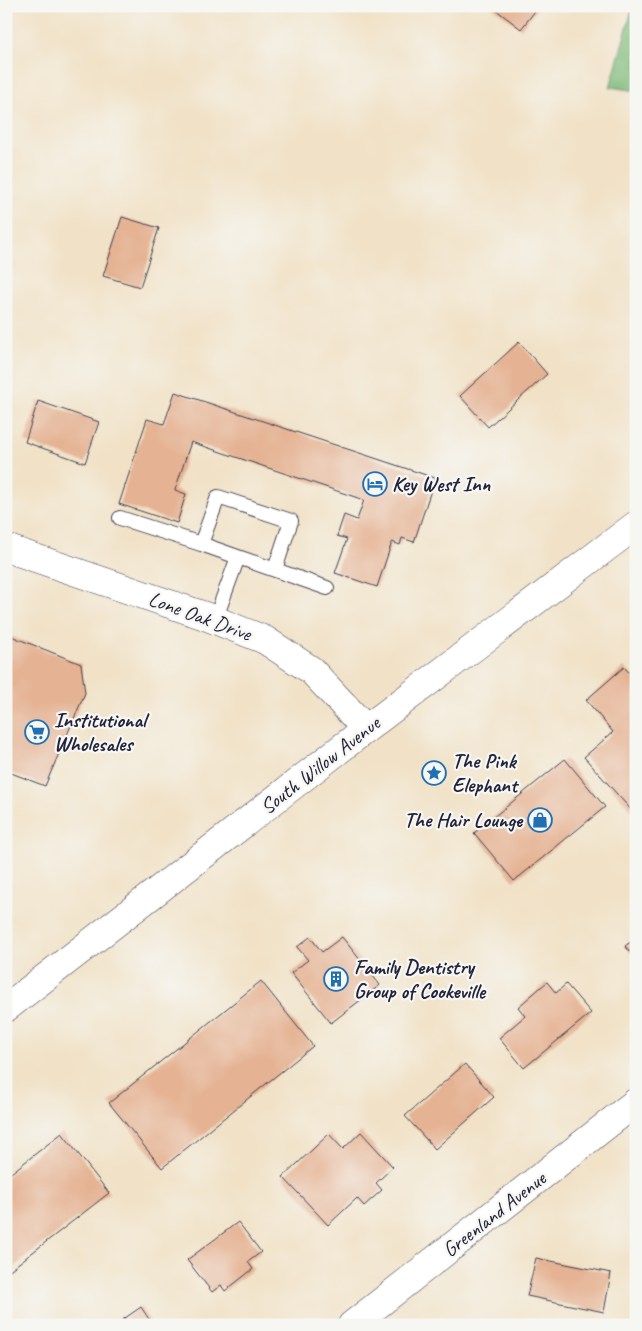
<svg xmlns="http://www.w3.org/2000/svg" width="642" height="1331" viewBox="0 0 642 1331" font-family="Caveat,sans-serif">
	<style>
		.forest { fill: #7db878; stroke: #506d5a }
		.building { fill: #e5b293 }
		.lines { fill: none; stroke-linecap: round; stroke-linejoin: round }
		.lane-casing { stroke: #413f50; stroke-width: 16 }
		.street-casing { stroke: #413f50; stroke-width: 29 }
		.secondary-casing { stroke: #413f50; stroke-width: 29 }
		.lane { stroke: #fff; stroke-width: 14 }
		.street { stroke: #fff; stroke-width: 28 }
		.secondary { stroke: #fff; stroke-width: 28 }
		.labels { text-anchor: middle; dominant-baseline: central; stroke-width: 4.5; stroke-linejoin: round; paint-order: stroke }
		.poi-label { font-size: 21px; font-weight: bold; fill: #22223b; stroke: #f6f6f2; text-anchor: start }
		.street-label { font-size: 21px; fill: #22223b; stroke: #f6f6f2 }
	</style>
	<rect width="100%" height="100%" fill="#f6f6f2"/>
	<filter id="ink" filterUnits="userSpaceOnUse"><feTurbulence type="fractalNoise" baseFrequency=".02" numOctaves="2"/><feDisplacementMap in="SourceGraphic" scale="10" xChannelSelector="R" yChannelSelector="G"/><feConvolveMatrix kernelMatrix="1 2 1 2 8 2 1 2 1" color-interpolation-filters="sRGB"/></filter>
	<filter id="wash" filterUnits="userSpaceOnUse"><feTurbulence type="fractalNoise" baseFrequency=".0096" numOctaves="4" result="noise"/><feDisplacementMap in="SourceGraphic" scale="20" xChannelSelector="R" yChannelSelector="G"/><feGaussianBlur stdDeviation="1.12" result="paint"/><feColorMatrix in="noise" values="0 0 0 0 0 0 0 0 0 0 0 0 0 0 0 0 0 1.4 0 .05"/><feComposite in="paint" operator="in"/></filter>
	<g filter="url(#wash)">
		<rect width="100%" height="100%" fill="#f1e2c7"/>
		<path class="forest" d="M633,6H636V91L610,87Z"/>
		<g id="blocks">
			<path class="building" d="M491,6H539L521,29Z
				M122,217L159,228L140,287L103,276Z
				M519,342L547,374L488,427L460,396Z
				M175,392L435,478L414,542L402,538L400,545L392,542L377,587L335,573L347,539L337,536L344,515L357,520L364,500L191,442L175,490L186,494L177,523L119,504L147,419L164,424Z
				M38,401L99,422L85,463L25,442Z
				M6,634L81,664L85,693L45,786L6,771Z
				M624,667L636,680V810L633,812L584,757L613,732L586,700Z
				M565,759L605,807L514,881L474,833Z
				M310,937L322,952L342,937L380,985L331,1023L291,973L308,960L297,947Z
				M636,938V959L625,946Z
				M261,981L313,1046L162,1168L109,1103Z
				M547,982L556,993L566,984L591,1013L524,1068L499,1038L525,1016L518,1007Z
				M465,1064L494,1097L435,1149L405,1116Z
				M361,1132L393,1167L376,1183L382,1190L364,1206L357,1198L328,1225L283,1177L329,1134L343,1149Z
				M62,1133L109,1193L6,1273V1177Z
				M238,1222L261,1252L248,1262L253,1269L225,1291L221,1285L212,1292L187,1260Z
				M536,1258L611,1273L604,1312L527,1296Z
				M141,1307L153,1325H115Z"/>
		</g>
	</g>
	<g filter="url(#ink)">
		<use href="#blocks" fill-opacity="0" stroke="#413f50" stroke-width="1"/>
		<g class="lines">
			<g class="lane-casing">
				<path id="lane" d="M120,518L201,544
					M238,557L201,544L218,497L291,521L275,569
					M215,620L238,557L327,588"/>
			</g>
			<g class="street-casing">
				<path id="street" d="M6,548L205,616L265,640L311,670L366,729
					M352,1325L636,1102"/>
			</g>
			<g class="secondary-casing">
				<path id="secondary" d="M6,1008L366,729L636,525"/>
			</g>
			<use href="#lane" class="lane"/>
			<use href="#street" class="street"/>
			<use href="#secondary" class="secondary"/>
		</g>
	</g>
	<defs>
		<g id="hotel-ring" transform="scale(1.25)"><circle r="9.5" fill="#f6f6f2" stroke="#1f6fb2" stroke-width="1.5"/><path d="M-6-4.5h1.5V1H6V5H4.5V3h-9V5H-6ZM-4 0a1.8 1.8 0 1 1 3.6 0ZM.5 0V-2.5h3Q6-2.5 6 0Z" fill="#1f6fb2"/></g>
		<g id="supermarket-ring" transform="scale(1.25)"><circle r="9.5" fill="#f6f6f2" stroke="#1f6fb2" stroke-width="1.5"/><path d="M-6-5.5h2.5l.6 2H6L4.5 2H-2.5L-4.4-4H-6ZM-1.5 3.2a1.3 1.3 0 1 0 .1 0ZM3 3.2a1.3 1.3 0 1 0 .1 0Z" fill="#1f6fb2"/></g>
		<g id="sight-ring" transform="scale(1.25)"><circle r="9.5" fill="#f6f6f2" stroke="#1f6fb2" stroke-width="1.5"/><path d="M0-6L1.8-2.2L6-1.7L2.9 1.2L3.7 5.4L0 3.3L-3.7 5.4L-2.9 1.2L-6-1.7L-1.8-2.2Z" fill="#1f6fb2"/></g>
		<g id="shop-ring" transform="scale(1.25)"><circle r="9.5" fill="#f6f6f2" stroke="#1f6fb2" stroke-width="1.5"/><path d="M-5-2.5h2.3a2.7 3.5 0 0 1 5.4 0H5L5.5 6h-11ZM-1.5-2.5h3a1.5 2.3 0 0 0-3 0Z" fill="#1f6fb2"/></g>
		<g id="building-ring" transform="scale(1.25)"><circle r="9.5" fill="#f6f6f2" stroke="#1f6fb2" stroke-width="1.5"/><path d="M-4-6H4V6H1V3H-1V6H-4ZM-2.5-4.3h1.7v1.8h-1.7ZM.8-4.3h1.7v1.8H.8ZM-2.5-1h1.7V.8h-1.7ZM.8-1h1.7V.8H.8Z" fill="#1f6fb2"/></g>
	</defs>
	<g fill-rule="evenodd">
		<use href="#hotel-ring" x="375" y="484"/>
		<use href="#supermarket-ring" x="37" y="732"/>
		<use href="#sight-ring" x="434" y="773"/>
		<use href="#shop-ring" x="540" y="820"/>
		<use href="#building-ring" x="336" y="979"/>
	</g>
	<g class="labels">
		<g class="poi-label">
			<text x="392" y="484">Key West Inn</text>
			<text x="54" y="720">Institutional<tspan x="54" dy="24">Wholesales</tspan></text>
			<text x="452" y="761">The Pink<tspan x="452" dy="24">Elephant</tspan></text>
			<text x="522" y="820" text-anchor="end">The Hair Lounge</text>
			<text x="354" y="967">Family Dentistry<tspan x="354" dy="24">Group of Cookeville</tspan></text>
		</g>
		<g class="street-label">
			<text transform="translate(200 616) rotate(20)">Lone Oak Drive</text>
			<text transform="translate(320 765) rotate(-38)">South Willow Avenue</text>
			<text transform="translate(494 1214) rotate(-38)">Greenland Avenue</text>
		</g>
	</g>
	<rect width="642" height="1331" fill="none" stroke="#f6f6f2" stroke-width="25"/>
</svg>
